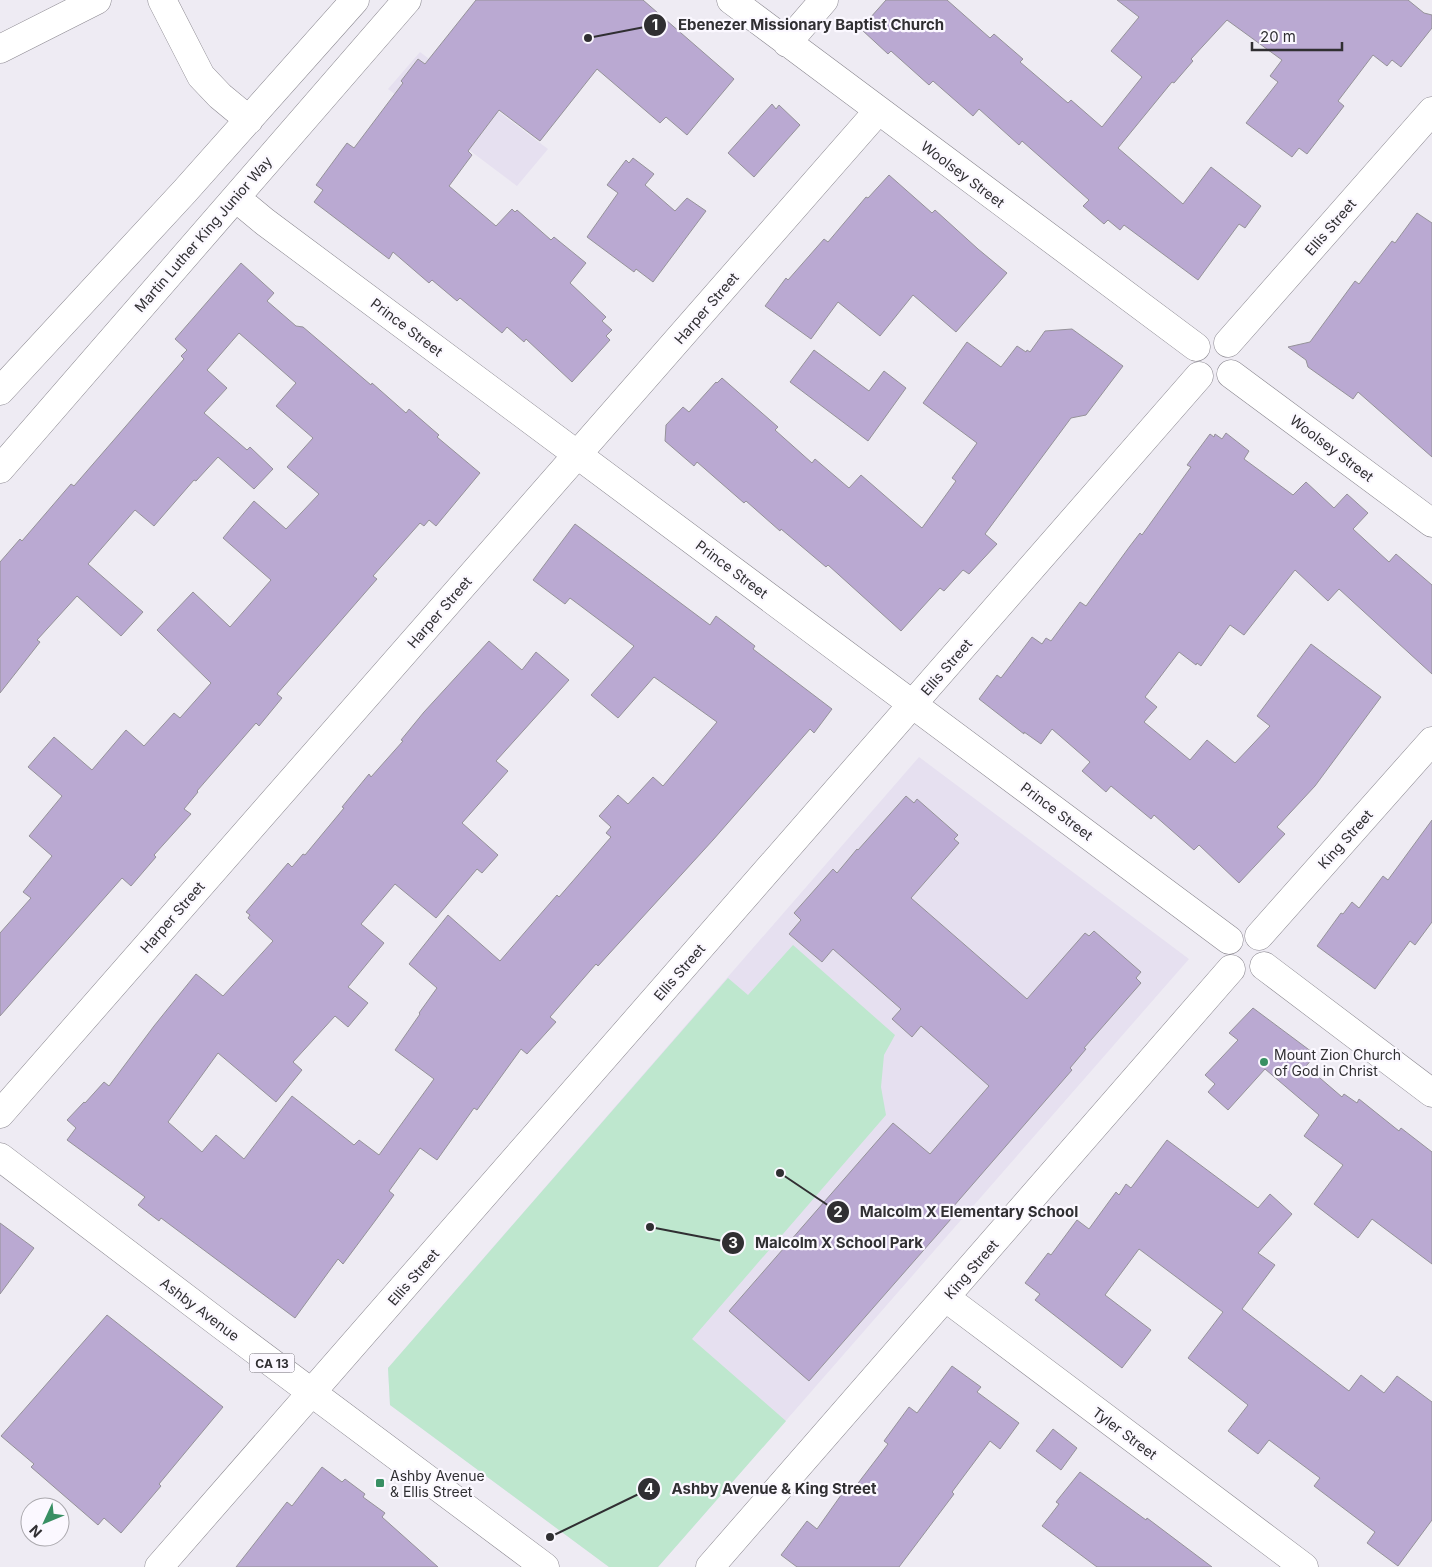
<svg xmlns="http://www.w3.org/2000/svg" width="1432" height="1567" viewBox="0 0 1432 1567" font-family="Inter,sans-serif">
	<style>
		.built { fill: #e6e0f0 }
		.green { fill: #bee7ce }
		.building { fill: #baa9d2; stroke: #959299 }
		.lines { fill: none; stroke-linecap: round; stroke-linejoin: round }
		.minor-casing { stroke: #8a878f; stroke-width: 29 }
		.major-casing { stroke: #8a878f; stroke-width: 29 }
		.minor { stroke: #fff; stroke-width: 28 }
		.major { stroke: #fff; stroke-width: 28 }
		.poi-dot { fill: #388f63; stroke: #fbf8ff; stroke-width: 2 }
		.labels { text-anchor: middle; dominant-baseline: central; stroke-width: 4.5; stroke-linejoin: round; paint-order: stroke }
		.shield { fill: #fbf8ff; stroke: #6d6b70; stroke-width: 1 }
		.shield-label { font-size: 12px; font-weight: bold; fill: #302f32 }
		.street-label { font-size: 14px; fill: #302f32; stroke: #fbf8ff }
		.poi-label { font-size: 14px; fill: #302f32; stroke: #fbf8ff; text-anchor: start }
		.leader { fill: none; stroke: #302f32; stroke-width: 2 }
		.callout-dot { fill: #302f32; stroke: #fbf8ff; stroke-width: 2 }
		.mark-label { font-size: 15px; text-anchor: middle; font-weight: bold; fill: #fff }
		.callout-label { font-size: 15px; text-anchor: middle; font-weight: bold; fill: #302f32; stroke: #fbf8ff; stroke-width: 4.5; stroke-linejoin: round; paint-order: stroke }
	</style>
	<rect width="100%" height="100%" fill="#eeebf3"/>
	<path class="built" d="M420,52L548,149L517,186L388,89Z
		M919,757L1189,959L658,1567H609L390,1405L388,1368Z"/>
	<path class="green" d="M793,945L895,1035L884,1055L881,1087L886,1115L692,1339L786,1421L658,1567H609L390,1405L388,1368L728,978L748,995Z"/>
	<path class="building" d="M476,0H643L734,79L687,135L666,117L660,123L597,69L540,141L499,110L468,151L472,155L449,186L496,226L512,209L515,212L517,210L551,240L554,237L586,263L570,283L606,317L602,321L612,330L606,336L610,340L572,382L526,339L524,342L507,327L502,333L460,298L457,301L432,280L429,283L393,252L389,259L314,202L323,190L316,185L347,143L354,148L403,83L401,81L418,59L425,64Z
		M886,0H947L990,38L994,34L1023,59L1020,62L1068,103L1071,100L1102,127L1142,77L1111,51L1139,17L1117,0H1408L1424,13L1432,15V28L1401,67L1392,60L1387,66L1373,55L1338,101L1344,106L1307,154L1299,148L1292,157L1246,123L1278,82L1270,76L1282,60L1227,20L1191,59L1193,61L1174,83L1172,82L1118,148L1183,204L1211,167L1261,206L1245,228L1239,224L1198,280L1124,225L1120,230L1108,220L1104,224L1083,206L1089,200L1022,141L1019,145L979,109L973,116L933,81L929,85L891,51L888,54L862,30L864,28L862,27Z
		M772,104L776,109L779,105L800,125L754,177L728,153Z
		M633,158L654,174L645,185L675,211L687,198L706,211L653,282L636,269L634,272L587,237L618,193L607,185L626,160L629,163Z
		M889,175L932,213L935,210L978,249L1007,273L956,332L913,295L880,336L838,302L811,339L765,306L786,278L788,280L824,239L828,242L866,197L868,198Z
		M1417,213L1432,223V457L1358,392L1353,399L1308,367L1306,360L1288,347L1310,342L1355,281L1359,284L1392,241L1395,243Z
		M241,263L274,293L267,301L296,326L303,327L371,385L372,383L406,413L409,409L439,435L437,437L480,473L436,526L429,520L424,526L420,523L373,576L377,579L277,694L282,698L259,726L256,723L197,791L198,792L184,809L191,814L154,855L156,857L131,886L122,878L0,1016V933L31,898L23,892L52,856L29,836L62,796L28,767L54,737L92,770L126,730L144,746L174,713L180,718L211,683L157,630L193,592L230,627L271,580L223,538L254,501L286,529L319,494L287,467L313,438L276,406L296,383L239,333L207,370L227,388L204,413L247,450L250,447L273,469L254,489L218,457L196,481L194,480L154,526L135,510L88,564L143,612L121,636L77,596L37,640L40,642L0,693V562L20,539L22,541L71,484L74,486L184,359L181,356L187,350L175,339Z
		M1072,329L1123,366L1086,415L1071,418L985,534L997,544L969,574L963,570L944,591L940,588L901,631L828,565L826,567L781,529L780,531L746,501L744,503L697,462L694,466L665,441L666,425L683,407L689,412L716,382L717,383L722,378L778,427L775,430L812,463L815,459L849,488L861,475L922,528L956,481L952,478L977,443L923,403L967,342L1001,367L1017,346L1026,352L1027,350L1030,352L1045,331Z
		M814,350L869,391L884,371L906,388L868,441L790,382Z
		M1226,433L1249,451L1244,459L1293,495L1306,482L1334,508L1347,494L1368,513L1353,529L1389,562L1396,554L1432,585V674L1339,589L1328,601L1295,570L1244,635L1230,625L1201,666L1197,663L1196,665L1179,652L1145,697L1157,707L1144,722L1190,760L1207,740L1235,763L1270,726L1257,716L1311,644L1381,697L1315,786L1277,827L1285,834L1239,883L1199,845L1194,850L1154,815L1151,819L1111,786L1106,792L1082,771L1090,762L1052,729L1041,744L1024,732V734L979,699L997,675L1001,678L1032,637L1042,644L1046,638L1051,641L1080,602L1086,606L1130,546L1140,533L1142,535L1191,467L1187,465L1210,434L1214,437L1215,434L1222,439Z
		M575,524L710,625L716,616L755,646L753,649L832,709L814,733L810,729L713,840L598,966L596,964L550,1017L556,1022L527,1054L521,1049L477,1110L474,1108L437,1160L420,1148L389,1191L394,1195L375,1221L343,1264L338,1259L295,1318L161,1218L159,1221L138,1205L145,1197L67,1140L76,1128L67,1120L84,1102L85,1103L104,1082L109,1086L154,1026L196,974L223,996L273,941L248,918L250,915L246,912L288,863L292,867L303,854L305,855L344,808L342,807L369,774L371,777L403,741L401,740L424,712L489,641L522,670L536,652L569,680L496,761L508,771L462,823L498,855L482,873L477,869L436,918L395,884L361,924L384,943L348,987L368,1003L348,1027L335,1016L293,1062L302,1070L276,1102L218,1053L168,1122L202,1152L216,1135L244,1159L292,1096L354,1145L359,1140L379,1155L434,1079L395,1050L420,1014L419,1013L437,988L409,964L448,915L500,961L557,895L559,897L611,837L606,833L611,827L599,816L618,795L628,804L653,777L663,786L717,722L654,677L618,718L591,695L634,646L570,598L565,604L533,580Z
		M906,796L914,803L917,799L958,835L954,839L959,843L911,898L1027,999L1085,933L1089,936L1094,931L1141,972L1136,978L1141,983L1084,1048L1086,1049L1070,1068L1072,1070L946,1215L951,1219L809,1381L729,1311L893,1123L930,1154L989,1086L921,1026L912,1037L892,1019L901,1009L833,949L822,962L789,934L801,920L794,913L833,869L837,873L857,849L858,850Z
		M1432,820V922L1415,945L1410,941L1375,989L1317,946L1341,913L1343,914L1352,902L1359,908L1383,876L1388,880Z
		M1253,1008L1316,1055L1306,1066L1342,1097L1344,1094L1357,1103L1359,1099L1399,1131L1401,1128L1432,1152V1264L1372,1219L1358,1238L1314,1204L1343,1165L1304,1136L1319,1115L1265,1069L1228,1110L1208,1092L1215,1084L1205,1075L1238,1040L1229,1033Z
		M1167,1140L1258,1208L1270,1194L1292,1214L1258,1253L1275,1265L1242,1309L1349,1391L1361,1375L1384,1393L1397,1376L1432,1402V1520L1398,1566L1367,1543L1375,1532L1314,1486L1320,1478L1269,1440L1258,1454L1228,1431L1248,1405L1188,1358L1223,1312L1139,1249L1105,1295L1151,1330L1122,1368L1035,1300L1040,1294L1025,1283L1048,1253L1051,1255L1077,1220L1089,1229L1116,1192L1119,1195L1126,1184L1131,1188Z
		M0,1223L34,1248L0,1294Z
		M107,1315L223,1407L159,1484L161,1486L121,1533L104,1518L98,1525L31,1467L34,1464L1,1436Z
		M952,1366L981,1387L977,1392L1019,1423L1000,1449L990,1441L952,1492L954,1494L899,1567H797L781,1555L807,1521L817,1529L844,1491L849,1495L888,1444L884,1441L909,1407L917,1413Z
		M1053,1429L1077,1448L1061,1470L1036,1451Z
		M322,1467L342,1482L345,1479L365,1494L363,1497L385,1513L382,1517L438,1567H236L287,1502L292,1506Z
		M1080,1472L1146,1520L1147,1518L1212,1567H1097L1042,1526L1059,1504L1056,1502Z"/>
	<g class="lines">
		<g class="minor-casing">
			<path id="minor" d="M162,0L201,76L220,96L249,120
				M731,0L1196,347
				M787,43L824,0
				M0,49L97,0
				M236,198L265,222L1229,940
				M1228,343L1432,111
				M1231,374L1432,523
				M0,391L185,191L355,0
				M0,469L407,0
				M1259,936L1432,741
				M1264,966L1432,1093
				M0,1114L878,111
				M946,1298L1304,1567
				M159,1567L1199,376
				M710,1567L1231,969"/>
		</g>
		<g class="major-casing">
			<path id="major" d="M0,1157L220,1324L545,1567"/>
		</g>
		<use href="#minor" class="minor"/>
		<use href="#major" class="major"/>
	</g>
	<g class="poi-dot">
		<circle cx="1264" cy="1062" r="5"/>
		<rect x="375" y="1478" width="10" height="10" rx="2.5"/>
	</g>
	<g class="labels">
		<rect class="shield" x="249.5" y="1353.5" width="45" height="19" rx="4"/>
		<g class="shield-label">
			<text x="272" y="1363">CA 13</text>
		</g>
		<g class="street-label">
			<text transform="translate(963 174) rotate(37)">Woolsey Street</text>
			<text transform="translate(1330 227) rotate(-49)">Ellis Street</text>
			<text transform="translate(203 234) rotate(-49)">Martin Luther King Junior Way</text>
			<text transform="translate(706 308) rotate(-49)">Harper Street</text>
			<text transform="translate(407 327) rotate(37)">Prince Street</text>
			<text transform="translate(1332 448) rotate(37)">Woolsey Street</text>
			<text transform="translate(732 569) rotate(37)">Prince Street</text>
			<text transform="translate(439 612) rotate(-49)">Harper Street</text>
			<text transform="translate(946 667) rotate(-49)">Ellis Street</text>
			<text transform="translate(1057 811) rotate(37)">Prince Street</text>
			<text transform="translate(1345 839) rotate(-48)">King Street</text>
			<text transform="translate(172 917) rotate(-49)">Harper Street</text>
			<text transform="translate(679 972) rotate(-49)">Ellis Street</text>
			<text transform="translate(971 1269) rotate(-49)">King Street</text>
			<text transform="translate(413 1277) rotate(-49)">Ellis Street</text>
			<text transform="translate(200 1309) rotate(37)">Ashby Avenue</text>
			<text transform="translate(1125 1433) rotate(37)">Tyler Street</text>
		</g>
		<g class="poi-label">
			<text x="1274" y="1054">Mount Zion Church<tspan x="1274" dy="16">of God in Christ</tspan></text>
			<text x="390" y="1475">Ashby Avenue<tspan x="390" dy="16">&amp; Ellis Street</tspan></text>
		</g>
	</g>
	<path class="leader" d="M588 38L655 25M780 1173L838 1212M650 1227L733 1243M550 1537L649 1489"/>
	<g class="callout-dot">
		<circle cx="588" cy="38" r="5"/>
		<circle cx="780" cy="1173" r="5"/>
		<circle cx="650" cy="1227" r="5"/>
		<circle cx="550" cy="1537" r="5"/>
		<circle cx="655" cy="25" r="12"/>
		<circle cx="838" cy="1212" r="12"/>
		<circle cx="733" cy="1243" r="12"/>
		<circle cx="649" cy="1489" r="12"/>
	</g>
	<g class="mark-label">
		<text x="655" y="30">1</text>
		<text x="838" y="1217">2</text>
		<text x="733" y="1248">3</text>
		<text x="649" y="1494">4</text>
	</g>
	<g class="callout-label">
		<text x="811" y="30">Ebenezer Missionary Baptist Church</text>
		<text x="969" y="1217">Malcolm X Elementary School</text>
		<text x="839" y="1248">Malcolm X School Park</text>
		<text x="774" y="1494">Ashby Avenue &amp; King Street</text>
	</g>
	<g transform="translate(45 1522) rotate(226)"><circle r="24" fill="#fbf8ff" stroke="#aaa8ad"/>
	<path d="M0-4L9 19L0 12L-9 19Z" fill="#388f63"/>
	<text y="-8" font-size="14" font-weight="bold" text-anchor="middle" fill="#302f32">N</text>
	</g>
	<path d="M1252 42v8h90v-8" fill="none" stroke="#302f32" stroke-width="2.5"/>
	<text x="1260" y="42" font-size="15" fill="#302f32" stroke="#fbf8ff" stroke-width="4" paint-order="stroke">20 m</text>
</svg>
